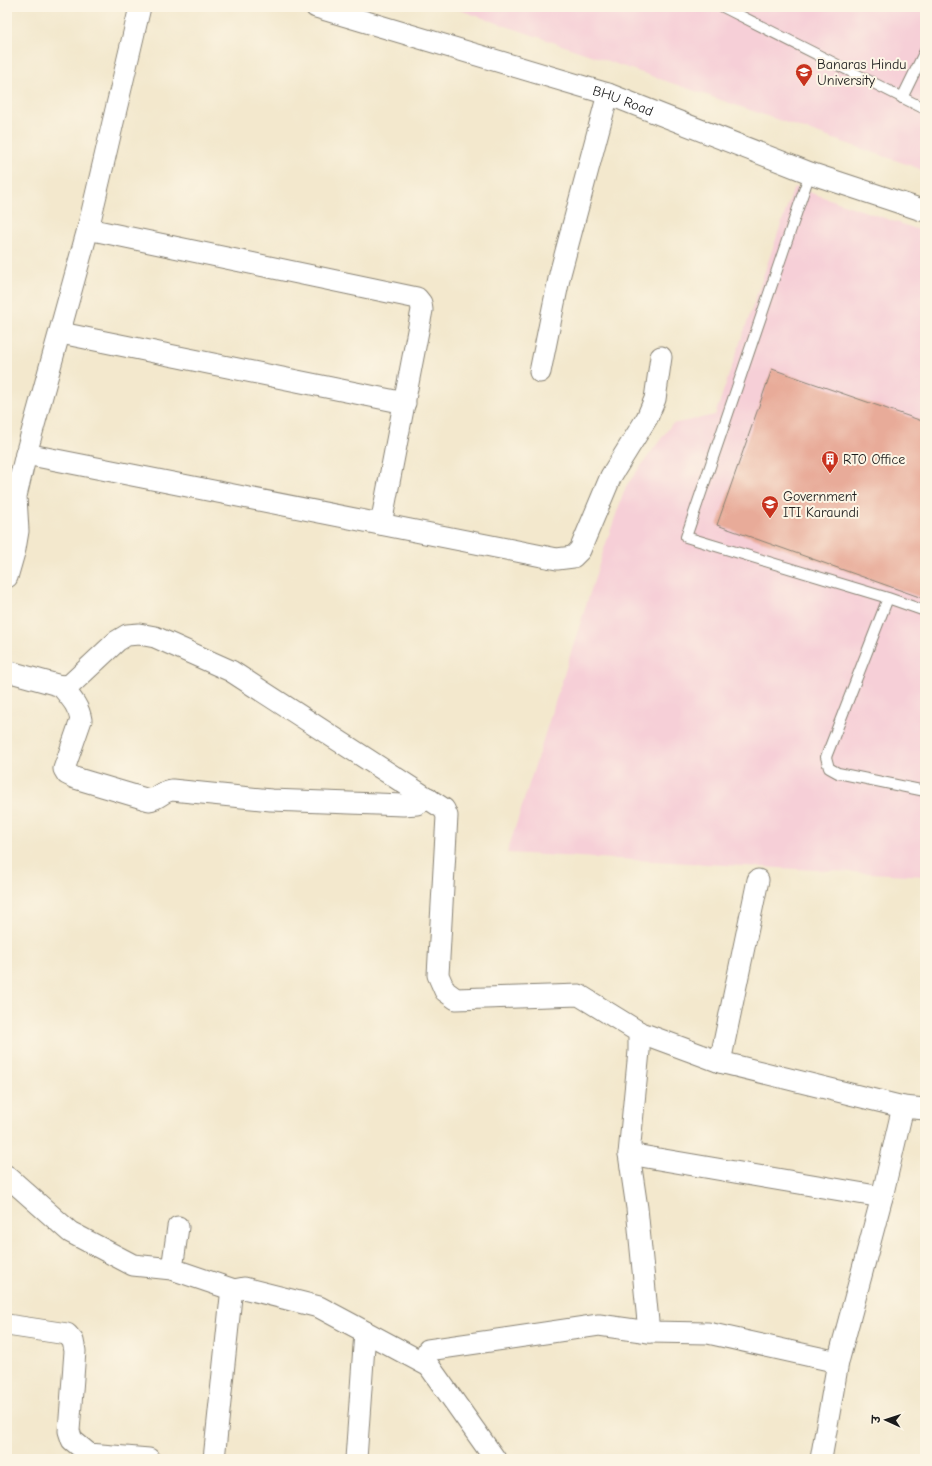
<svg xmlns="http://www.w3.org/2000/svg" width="932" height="1466" viewBox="0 0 932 1466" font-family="'Comic Neue','Playpen Sans Deva',sans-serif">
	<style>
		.built { fill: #f6cfd7 }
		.building { fill: #e8ab99 }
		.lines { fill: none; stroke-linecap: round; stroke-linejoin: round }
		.lane-casing { stroke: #888274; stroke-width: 12 }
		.street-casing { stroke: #888274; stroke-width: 23 }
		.lane { stroke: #fff; stroke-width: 10 }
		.street { stroke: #fff; stroke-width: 21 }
		.labels { text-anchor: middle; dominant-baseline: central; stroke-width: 4; stroke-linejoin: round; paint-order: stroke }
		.poi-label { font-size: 14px; fill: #1c1c1c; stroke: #fcf5e5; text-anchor: start }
		.street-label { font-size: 14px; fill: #1c1c1c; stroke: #fcf5e5 }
	</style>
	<rect width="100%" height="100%" fill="#fcf5e5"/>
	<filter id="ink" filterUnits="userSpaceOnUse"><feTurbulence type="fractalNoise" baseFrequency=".025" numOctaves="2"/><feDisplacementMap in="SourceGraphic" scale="8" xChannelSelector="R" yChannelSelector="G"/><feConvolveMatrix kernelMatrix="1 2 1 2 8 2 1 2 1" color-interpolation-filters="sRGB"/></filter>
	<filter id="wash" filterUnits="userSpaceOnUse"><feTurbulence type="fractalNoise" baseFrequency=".012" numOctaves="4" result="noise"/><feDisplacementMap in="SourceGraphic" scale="16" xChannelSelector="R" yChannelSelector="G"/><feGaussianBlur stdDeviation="0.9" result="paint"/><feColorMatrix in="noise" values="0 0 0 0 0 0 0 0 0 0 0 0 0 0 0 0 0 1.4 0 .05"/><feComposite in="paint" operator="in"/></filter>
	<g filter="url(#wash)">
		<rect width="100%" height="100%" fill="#f3e8cd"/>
		<path class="built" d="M451,7H925V172L915,167Z
			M794,187L925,232V876L507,853L603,552L626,486L672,424L715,415Z"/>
		<g id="blocks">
			<path class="building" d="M772,369L925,422V599L717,525Z"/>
		</g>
	</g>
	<g filter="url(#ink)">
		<use href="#blocks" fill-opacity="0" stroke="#888274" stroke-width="1"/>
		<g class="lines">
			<g class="lane-casing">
				<path id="lane" d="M723,7L925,109
					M902,98L925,51
					M810,173L686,537L888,598L925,611
					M888,598L826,757L829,768L838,773L925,791"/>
			</g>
			<g class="street-casing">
				<g id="street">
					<path d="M140,7L88,229L26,454L557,559L573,557L580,550L611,476L647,418L655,399L661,357"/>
					<path id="s1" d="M316,7L608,94L810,173L925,211"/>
					<path d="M88,229L417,298L421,303L422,310L381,524"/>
					<path d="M61,333L405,403"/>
					<path d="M540,372L560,274L608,94"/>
					<path d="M7,577L15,549L18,531L16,496L26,454"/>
					<path d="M7,671L61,686L70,685L117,641L127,635L139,634L155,637L231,671L444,809L447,816L438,975L445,991L456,999L579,995L639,1032V1051L629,1154L882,1197"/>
					<path d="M61,686C70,697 79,706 81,720L64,769L67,774L75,778L149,800C159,799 162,791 172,790L271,800L403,805L417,804L428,798"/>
					<path d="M639,1032L720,1062L758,880"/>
					<path d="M720,1062L903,1107"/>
					<path d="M629,1154L637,1208L649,1332"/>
					<path d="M7,1176L70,1232L133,1265L172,1269"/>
					<path d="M178,1227L172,1269L234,1290"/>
					<path d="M7,1325L67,1334L73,1341L75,1351L69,1431L72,1440L89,1454L149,1459"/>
					<path d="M428,1350L599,1325L649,1332L708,1333L838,1362"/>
					<path d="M214,1459L231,1297L234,1290L244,1288L319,1307L429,1366L495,1459"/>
					<path d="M356,1459L365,1332"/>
					<path d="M821,1459L838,1362L882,1197L903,1107L925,1109"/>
				</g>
			</g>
			<use href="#lane" class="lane"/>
			<use href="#street" class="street"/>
		</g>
	</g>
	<defs>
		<g id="university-pin" transform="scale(0.9)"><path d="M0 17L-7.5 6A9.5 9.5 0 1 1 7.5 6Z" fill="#c8321e" stroke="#fcf5e5"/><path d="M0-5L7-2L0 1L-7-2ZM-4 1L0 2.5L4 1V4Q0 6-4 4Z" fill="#fff"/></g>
		<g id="building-pin" transform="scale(0.9)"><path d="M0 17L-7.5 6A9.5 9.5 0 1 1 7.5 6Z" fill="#c8321e" stroke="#fcf5e5"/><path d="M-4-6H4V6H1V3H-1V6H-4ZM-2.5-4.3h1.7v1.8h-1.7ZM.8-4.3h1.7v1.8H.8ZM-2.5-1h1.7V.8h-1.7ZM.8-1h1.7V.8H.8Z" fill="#fff"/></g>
	</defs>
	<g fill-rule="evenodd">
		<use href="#university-pin" x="804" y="72"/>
		<use href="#building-pin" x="830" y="459"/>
		<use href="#university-pin" x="770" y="504"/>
	</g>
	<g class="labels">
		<g class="poi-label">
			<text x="817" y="64">Banaras Hindu<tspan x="817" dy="16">University</tspan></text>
			<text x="843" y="459">RTO Office</text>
			<text x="783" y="496">Government<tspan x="783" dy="16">ITI Karaundi</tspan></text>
		</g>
		<g class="street-label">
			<text stroke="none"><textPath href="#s1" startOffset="321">BHU Road</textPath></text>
		</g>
	</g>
	<rect width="932" height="1466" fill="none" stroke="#fcf5e5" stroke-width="24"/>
	<g transform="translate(886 1420) rotate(273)" stroke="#fcf5e5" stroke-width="3" paint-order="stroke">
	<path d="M0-3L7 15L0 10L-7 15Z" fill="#1c1c1c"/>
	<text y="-6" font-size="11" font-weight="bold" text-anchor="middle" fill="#1c1c1c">उ</text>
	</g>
</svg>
